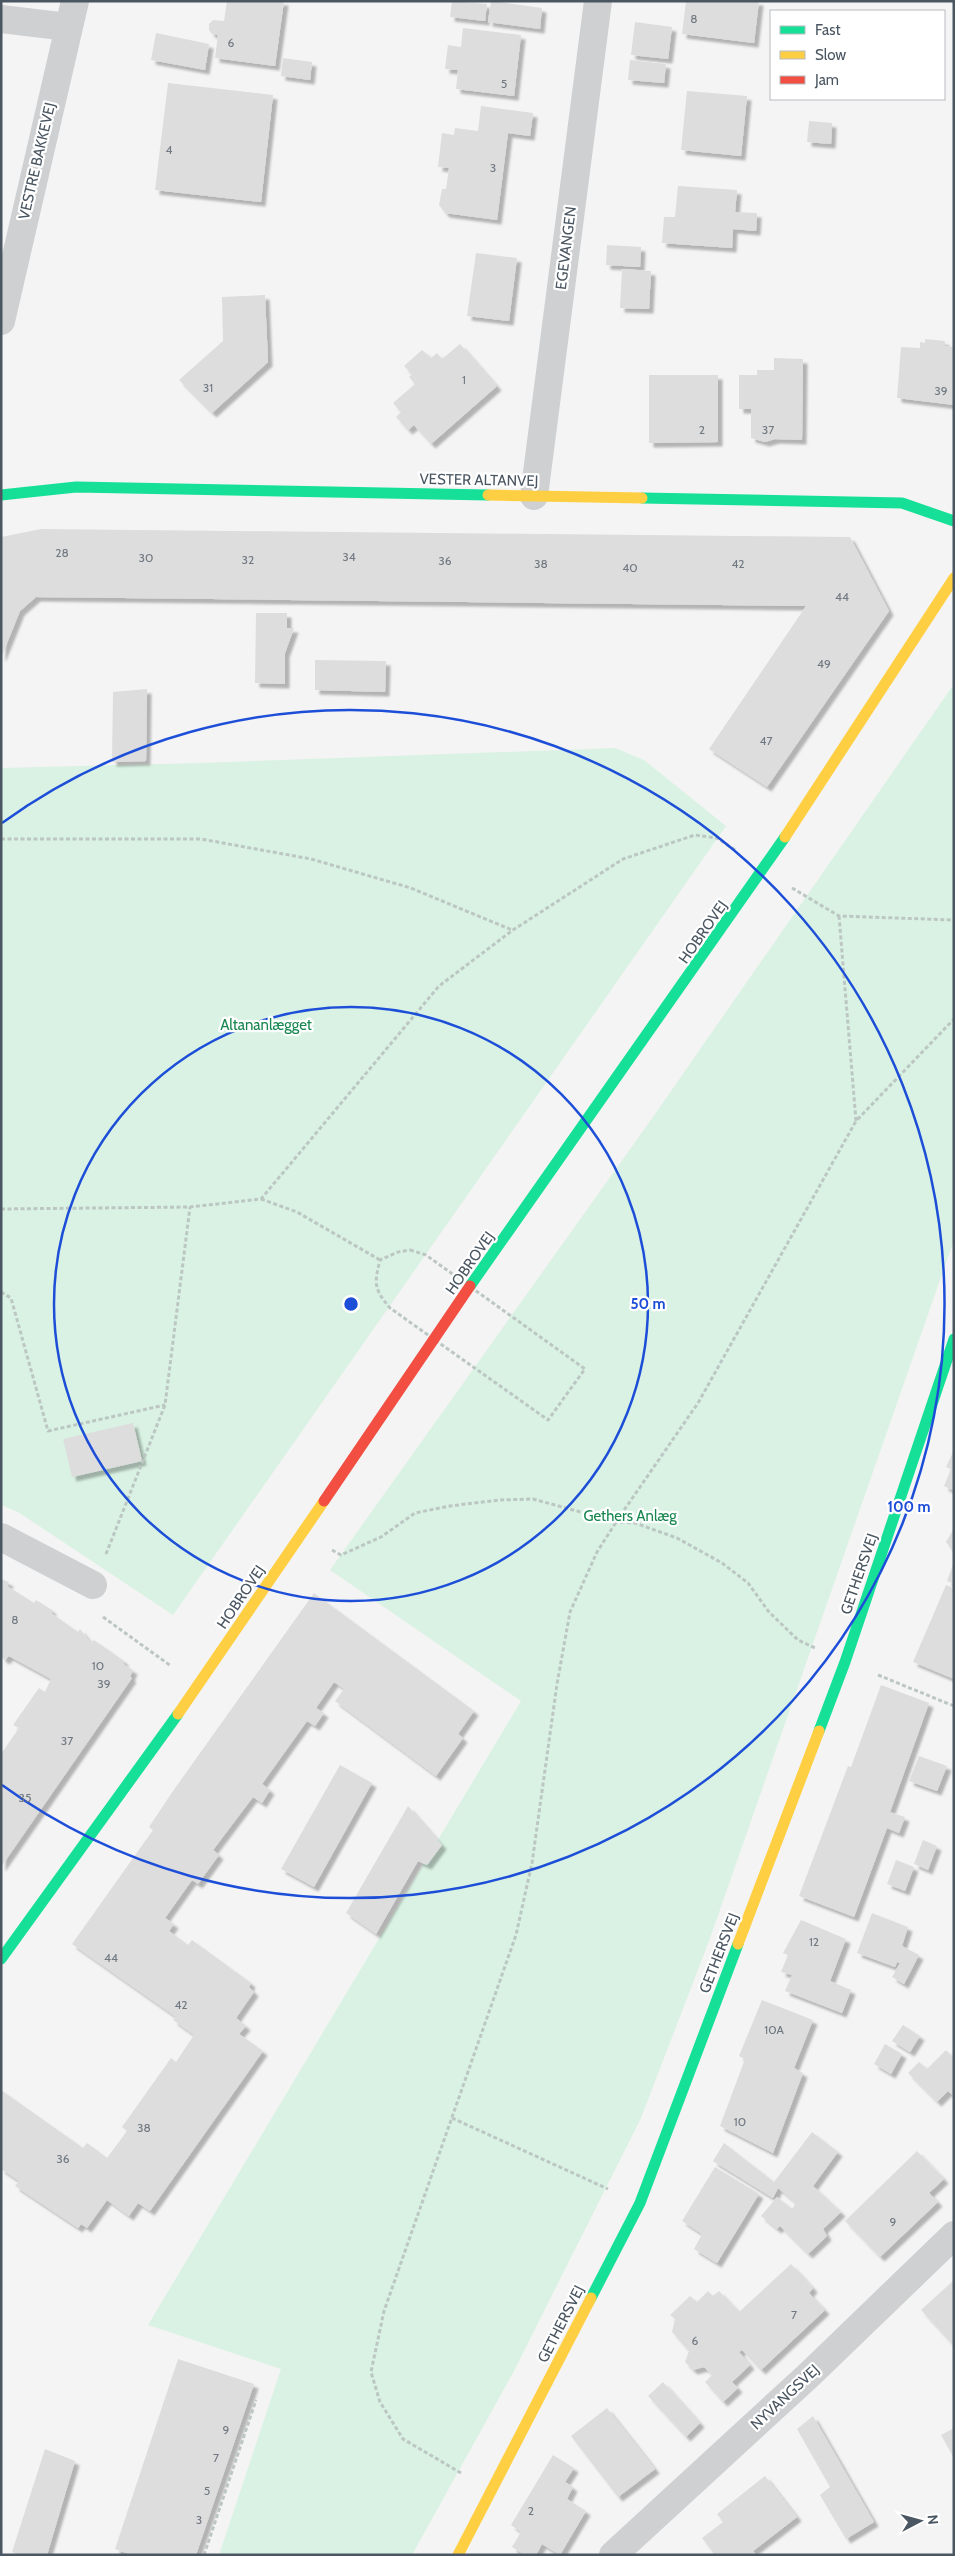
<svg xmlns="http://www.w3.org/2000/svg" width="955" height="2556" viewBox="0 0 955 2556" font-family="Cabin,sans-serif">
	<style>
		.green { fill: #d9f2e3 }
		.building { fill: #ddddde; filter: url(#shadow) }
		.lines { fill: none; stroke-linecap: round; stroke-linejoin: round }
		.path { stroke: #bcc7c4; stroke-width: 3; stroke-dasharray: 4 2.5; stroke-linecap: butt }
		.street { stroke: #ced0d2; stroke-width: 28 }
		.fast { stroke: #16e098; stroke-width: 11 }
		.slow { stroke: #ffcf43; stroke-width: 11 }
		.jam { stroke: #f24e42; stroke-width: 11 }
		.ring { fill: none; stroke: #1d4ed8; stroke-width: 2.5 }
		.labels { text-anchor: middle; dominant-baseline: central; stroke-width: 4.5; stroke-linejoin: round; paint-order: stroke }
		.number-label { font-size: 12px; fill: #707881 }
		.street-label { font-size: 15px; fill: #4a5661; stroke: #fff }
		.park-label { font-size: 15px; fill: #17864f; stroke: #fff }
		.centre { fill: #1d4ed8; stroke: #fff; stroke-width: 2.5 }
		.ring-label { font-size: 15px; text-anchor: middle; font-weight: bold; fill: #1d4ed8; stroke: #fff; stroke-width: 4.5; stroke-linejoin: round; paint-order: stroke }
	</style>
	<defs>
		<filter id="shadow"><feDropShadow dx="4.5" dy="4.5" stdDeviation="1" flood-color="#0004"/></filter>
	</defs>
	<rect width="100%" height="100%" fill="#f4f4f4"/>
	<path class="green" d="M954,684V1240L709,1941L641,2118L514,2371L412,2555H219L281,2369L148,2325L521,1701L330,1570L653,1117Z
		M615,748L644,760L726,826L173,1615L18,1512L1,1505V768L202,763Z"/>
	<path class="building" d="M227,1H284L275,66L215,58L218,35L212,34L209,30V24L213,20L224,21Z
		M452,1L487,4L485,21L450,17Z
		M491,1L542,8L540,29L488,22Z
		M686,1H759L754,43L682,34Z
		M635,22L672,27L668,59L631,55Z
		M463,28L521,35L514,96L456,89L458,70L445,69L448,45L461,47Z
		M156,33L209,44L205,70L151,60Z
		M283,58L312,62L310,80L281,76Z
		M630,60L666,64L664,83L628,80Z
		M168,83L273,95L261,202L155,190Z
		M687,91L747,96L741,156L681,150Z
		M481,106L533,113L530,136L508,133L497,220L445,213L439,205L442,189H446L449,168L438,167L442,133L454,135L455,128L478,131Z
		M809,121L832,123L831,144L807,142Z
		M678,186L737,190L735,212L757,213L756,231L733,229L732,248L662,243L664,217H675Z
		M607,245L641,247L640,267L606,265Z
		M476,253L517,258L509,321L467,316Z
		M622,269L651,271L649,309L620,308Z
		M265,295L268,362L212,413L179,380L223,341L222,297Z
		M925,339L945,341V346L954,347V405L897,398L901,347L920,348V342L925,343Z
		M460,344L497,386L431,444L414,425L408,430L396,417L401,412L393,403L415,384L409,377L412,374L404,366L422,350L431,358L437,353L442,359Z
		M774,358L803,359L802,440L775,439L765,442L751,438V409H739V375H757V370H774Z
		M649,375H718V442L649,443Z
		M41,529L850,537L889,611L767,787L709,749L806,606L36,597L20,611L1,658V537Z
		M256,613H287V628H294L285,653V684L255,683Z
		M315,660L386,661L385,692L315,690Z
		M147,689L146,761L112,762L113,692Z
		M133,1423L142,1461L72,1477L63,1439Z
		M954,1450V1491L944,1486L951,1469L946,1467Z
		M954,1528V1553L946,1542Z
		M954,1562V1584L947,1581Z
		M1,1579L9,1582L7,1586L34,1603L36,1600L52,1610L51,1613L78,1632L80,1629L91,1643L94,1640L124,1661L123,1664L133,1670L130,1677L132,1678L1,1867V1754L19,1728L13,1725L39,1688L45,1692L51,1679L9,1656L5,1660L1,1657Z
		M946,1585L954,1588V1679L913,1662Z
		M314,1593L474,1711L458,1734L463,1738L436,1776L335,1701L344,1689L334,1682L316,1708L324,1713L315,1726L307,1721L262,1784L270,1790L262,1803L253,1797L213,1850L219,1855L198,1884L192,1880L165,1918L174,1924L169,1931L188,1945L192,1940L251,1983L249,1987L254,1992L236,2018L246,2026L239,2034L263,2051L150,2211L138,2203L129,2216L107,2200L87,2228L81,2224L78,2228L15,2186L19,2181L1,2169V2090L83,2148L87,2143L107,2158L127,2131L122,2127L171,2058L176,2062L194,2035L173,2020L176,2017L72,1944L153,1830L149,1827L173,1791Z
		M881,1685L929,1703L890,1812L905,1817L899,1833L887,1828L854,1917L799,1896L848,1766L851,1767Z
		M919,1756L947,1766L937,1791L909,1781Z
		M340,1765L372,1783L314,1887L281,1869Z
		M408,1806L442,1845L427,1865L418,1861L376,1934L346,1913Z
		M923,1840L937,1846L928,1870L914,1864Z
		M896,1860L914,1867L905,1891L887,1884Z
		M872,1913L908,1927L902,1946L919,1955L904,1984L892,1977L900,1963L897,1962L895,1967L857,1953Z
		M801,1920L846,1939L830,1981L851,1990L842,2013L785,1991L792,1975L781,1972L788,1955L783,1953Z
		M762,2000L813,2020L794,2068L803,2073L773,2153L720,2126L745,2059L739,2056Z
		M903,2025L920,2036L910,2052L892,2041Z
		M885,2044L902,2054L891,2074L874,2064Z
		M946,2050L954,2058V2096L948,2091L937,2102L908,2073L919,2062L927,2069Z
		M812,2132L838,2152L813,2186L841,2212L823,2229L827,2236L808,2254L780,2226L777,2229L761,2216L777,2197L792,2209L796,2203L778,2188L773,2198L713,2161L724,2143L774,2182Z
		M917,2151L944,2179L929,2193L938,2202L880,2257L845,2221Z
		M715,2167L759,2194L717,2263L694,2249L702,2234L682,2221Z
		M791,2264L813,2288L809,2293L825,2310L761,2370L742,2350L739,2352L750,2365L732,2382L738,2388L723,2402L705,2382L712,2375L704,2367L693,2370L685,2362L689,2351L672,2332L675,2319L670,2315L690,2296L697,2302L708,2291L713,2296L719,2291L739,2312Z
		M954,2280V2346L921,2310Z
		M178,2359L254,2384L196,2555H132L115,2549Z
		M663,2382L700,2423L686,2437L648,2396Z
		M607,2408L655,2469L618,2497L571,2436Z
		M813,2416L874,2522L846,2539L820,2495L830,2487L797,2429Z
		M954,2428V2458L941,2435Z
		M45,2449L75,2461L47,2555H20L12,2552Z
		M553,2455L574,2468L565,2482L573,2487L567,2499L586,2511L560,2555L542,2544L536,2555H525L512,2547L521,2532L511,2525Z
		M765,2476L797,2517L753,2551L756,2555H715L702,2538L723,2522L717,2514Z"/>
	<g class="lines">
		<path class="path" d="M1,839H201L311,859L411,888L512,930
			M792,888L839,916L954,920
			M839,916L856,1121L954,1019
			M261,1199L297,1212L380,1260
			M1,1209L190,1207L261,1199L439,986L513,930L623,859L695,835L717,838L735,850
			M410,1250L426,1255L585,1369L548,1420L390,1308C374,1289 374,1284 380,1260L398,1252Z
			M1,1292L11,1298L48,1431L165,1405
			M332,1550L341,1555L381,1537L415,1513L450,1506L499,1500L533,1499L617,1522L635,1523L677,1538L722,1563L748,1583L769,1612L798,1640L815,1648
			M106,1554L165,1405L190,1207
			M103,1617L171,1666
			M878,1675L954,1706
			M452,2118L608,2189
			M461,2473L403,2439L380,2402L371,2372L384,2311L516,1935L532,1863L557,1684L570,1612L597,1552L620,1516L698,1403L856,1121
			M204,2555L256,2400"/>
		<path class="street" d="M1,19L68,27
			M1,321L75,1
			M534,496L598,1
			M1,1537L93,1585
			M613,2555L810,2374L954,2235"/>
		<path class="fast" d="M1,495L76,487L488,495
			M642,498L902,503L954,521
			M470,1286L785,837
			M819,1731L845,1662L954,1339
			M1,1959L178,1714
			M591,2298L640,2203L738,1944"/>
		<path class="slow" d="M488,495L642,498
			M785,837L954,578
			M178,1714L324,1501
			M738,1944L819,1731
			M458,2555L591,2298"/>
		<path class="jam" d="M324,1501L470,1286"/>
	</g>
	<g class="ring">
		<circle cx="351" cy="1304" r="297"/>
		<path d="M2 823A594 594 0 1 1 2 1785"/>
	</g>
	<g class="labels">
		<g class="number-label">
			<text x="694" y="18">8</text>
			<text x="231" y="42">6</text>
			<text x="504" y="83">5</text>
			<text x="169" y="149">4</text>
			<text x="493" y="167">3</text>
			<text x="464" y="379">1</text>
			<text x="208" y="387">31</text>
			<text x="941" y="390">39</text>
			<text x="702" y="429">2</text>
			<text x="768" y="429">37</text>
			<text x="62" y="552">28</text>
			<text x="349" y="556">34</text>
			<text x="146" y="557">30</text>
			<text x="248" y="559">32</text>
			<text x="445" y="560">36</text>
			<text x="541" y="563">38</text>
			<text x="738" y="563">42</text>
			<text x="630" y="567">40</text>
			<text x="842" y="596">44</text>
			<text x="824" y="663">49</text>
			<text x="766" y="740">47</text>
			<text x="15" y="1619">8</text>
			<text x="98" y="1665">10</text>
			<text x="104" y="1683">39</text>
			<text x="67" y="1740">37</text>
			<text x="25" y="1797">35</text>
			<text x="814" y="1941">12</text>
			<text x="111" y="1957">44</text>
			<text x="181" y="2004">42</text>
			<text x="774" y="2029">10A</text>
			<text x="740" y="2121">10</text>
			<text x="144" y="2127">38</text>
			<text x="63" y="2158">36</text>
			<text x="893" y="2221">9</text>
			<text x="794" y="2314">7</text>
			<text x="695" y="2340">6</text>
			<text x="226" y="2429">9</text>
			<text x="216" y="2457">7</text>
			<text x="207" y="2490">5</text>
			<text x="531" y="2510">2</text>
			<text x="199" y="2519">3</text>
		</g>
		<g class="street-label">
			<text transform="translate(37 161) rotate(-77)">VESTRE BAKKEVEJ</text>
			<text transform="translate(566 248) rotate(-83)">EGEVANGEN</text>
			<text transform="translate(479 480) rotate(1)">VESTER ALTANVEJ</text>
			<text transform="translate(703 932) rotate(-55)">HOBROVEJ</text>
			<text transform="translate(470 1263) rotate(-55)">HOBROVEJ</text>
			<text transform="translate(859 1574) rotate(-71)">GETHERSVEJ</text>
			<text transform="translate(241 1597) rotate(-56)">HOBROVEJ</text>
			<text transform="translate(719 1953) rotate(-69)">GETHERSVEJ</text>
			<text transform="translate(561 2324) rotate(-63)">GETHERSVEJ</text>
			<text transform="translate(785 2397) rotate(-43)">NYVANGSVEJ</text>
		</g>
		<g class="park-label">
			<text x="266" y="1025">Altananlægget</text>
			<text x="630" y="1516">Gethers Anlæg</text>
		</g>
	</g>
	<circle cx="351" cy="1304" r="8" class="centre"/>
	<g class="ring-label">
		<text x="648" y="1309">50 m</text>
		<text x="909" y="1512">100 m</text>
	</g>
	<rect width="955" height="2556" fill="none" stroke="#4a5661" stroke-width="5"/>
	<rect x="770" y="10" width="175" height="90" fill="#ffffff" stroke="#b7bbc0"/>
	<rect x="780" y="26" width="25" height="8" fill="#16e098" stroke="#b7bbc0"/>
	<text x="815" y="35" font-size="15" fill="#4a5661">Fast</text>
	<rect x="780" y="51" width="25" height="8" fill="#ffcf43" stroke="#b7bbc0"/>
	<text x="815" y="60" font-size="15" fill="#4a5661">Slow</text>
	<rect x="780" y="76" width="25" height="8" fill="#f24e42" stroke="#b7bbc0"/>
	<text x="815" y="85" font-size="15" fill="#4a5661">Jam</text>
	<g transform="translate(920 2521) rotate(84)" stroke="#ffffff" stroke-width="4" paint-order="stroke">
	<path d="M0-4L9 19L0 12L-9 19Z" fill="#4a5661"/>
	<text y="-8" font-size="14" font-weight="bold" text-anchor="middle" fill="#4a5661">N</text>
	</g>
</svg>
